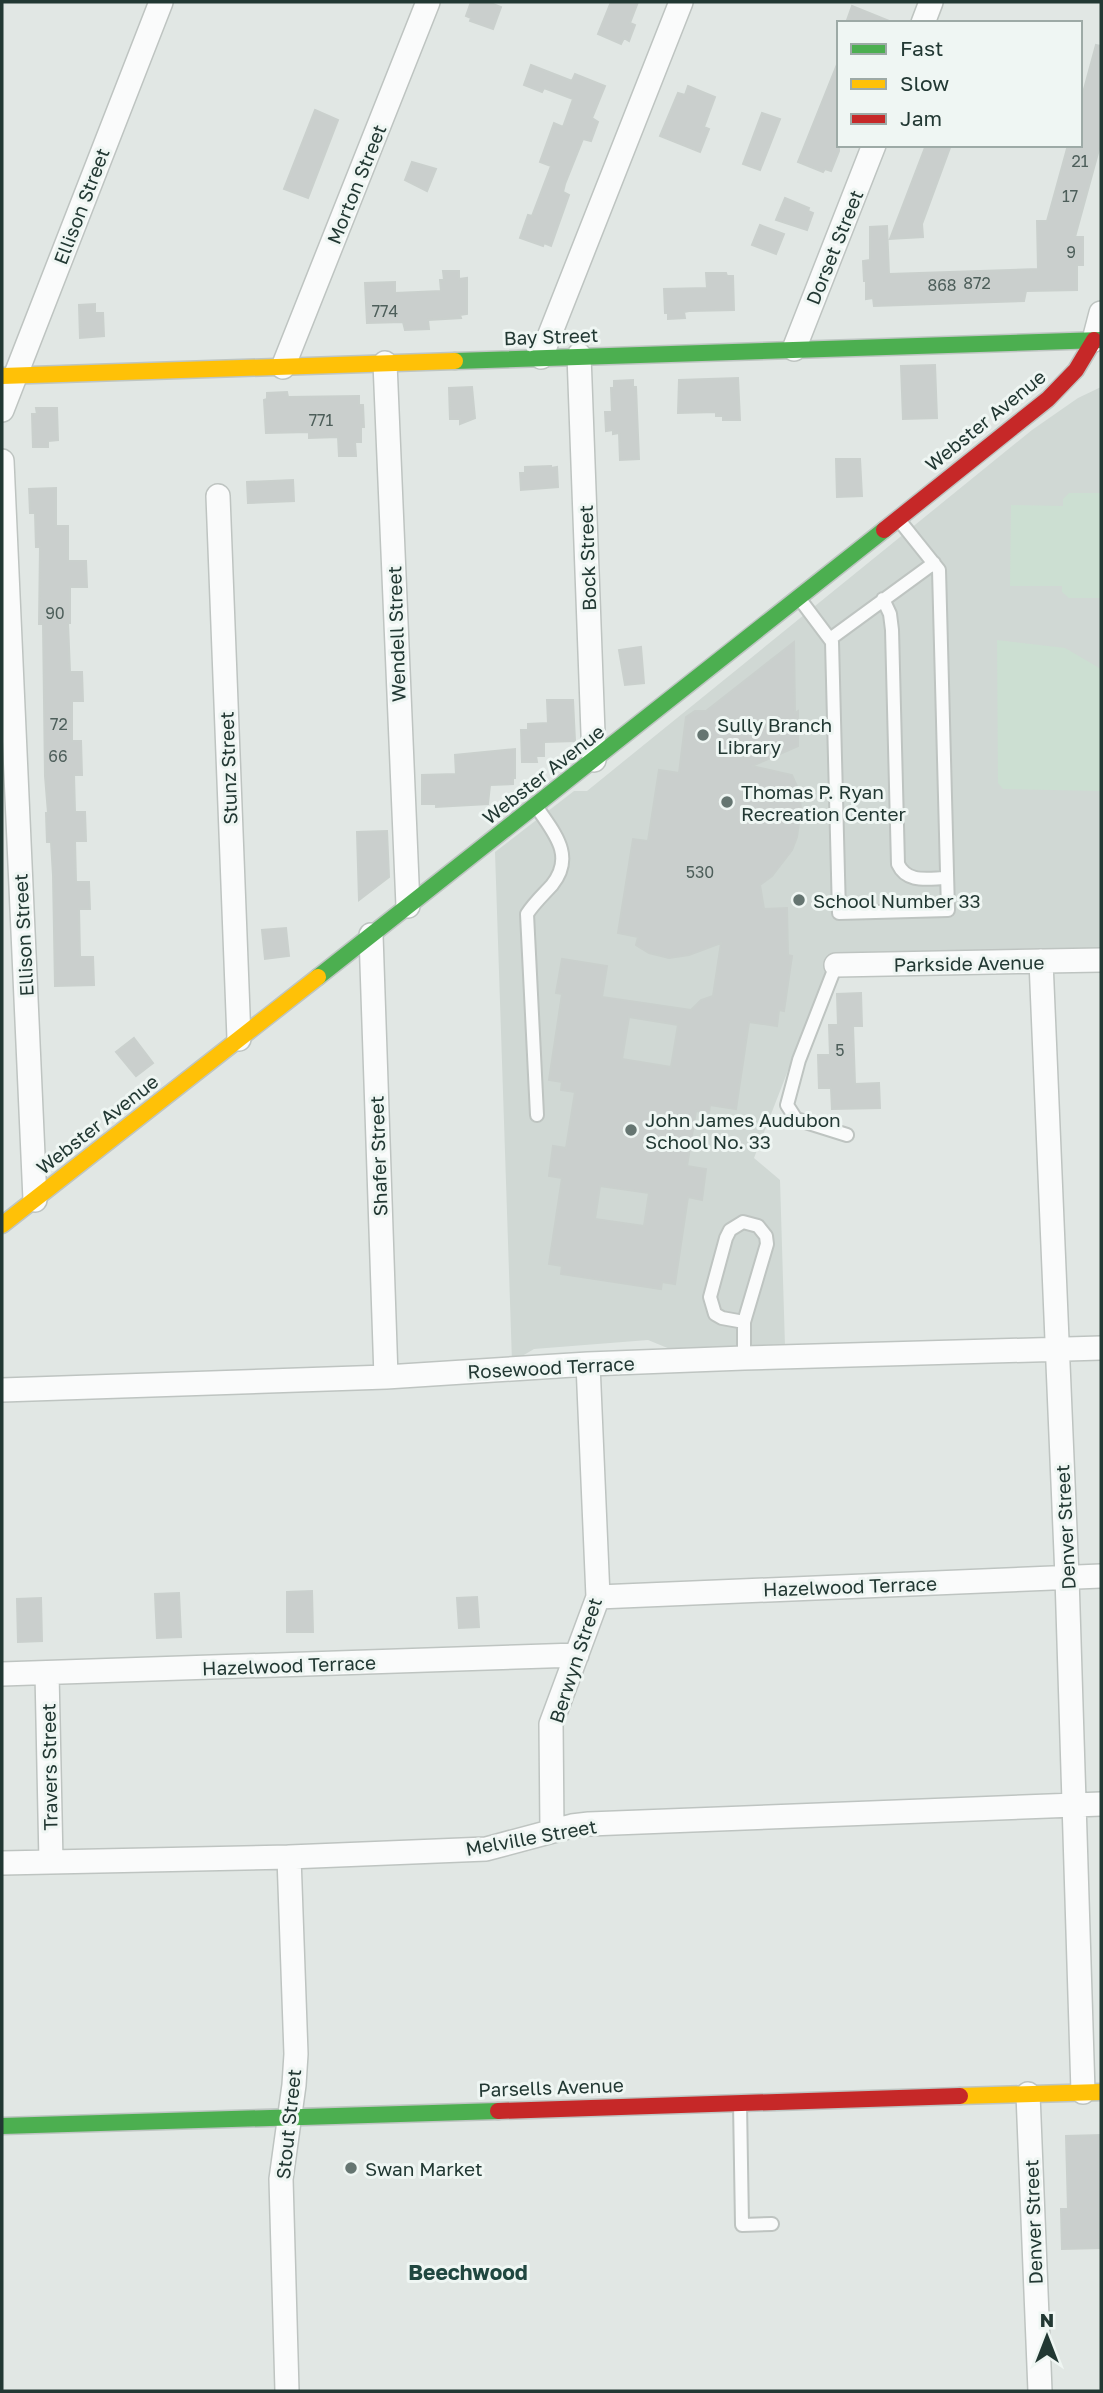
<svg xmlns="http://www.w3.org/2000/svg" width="1103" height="2393" viewBox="0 0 1103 2393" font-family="'Golos Text',sans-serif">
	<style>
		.built { fill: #d0d8d4 }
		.green { fill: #ccdfd2 }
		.building { fill: #cacfcd; stroke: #cad0cd; stroke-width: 2; fill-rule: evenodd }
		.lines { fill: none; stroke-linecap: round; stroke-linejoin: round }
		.lane-casing { stroke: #bec4c1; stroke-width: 16 }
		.street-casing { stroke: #bec4c1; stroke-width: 26 }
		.fast-casing { stroke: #bec5c2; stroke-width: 19 }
		.slow-casing { stroke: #bec5c2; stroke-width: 19 }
		.jam-casing { stroke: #bec5c2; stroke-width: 19 }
		.lane { stroke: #fafbfb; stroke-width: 12 }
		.street { stroke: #fafbfb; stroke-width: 23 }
		.fast { stroke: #4caf50; stroke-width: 16 }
		.slow { stroke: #ffc107; stroke-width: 16 }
		.jam { stroke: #c62828; stroke-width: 16 }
		.poi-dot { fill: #657571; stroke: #eff6f3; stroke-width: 2.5 }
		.labels { text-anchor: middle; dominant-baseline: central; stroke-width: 6; stroke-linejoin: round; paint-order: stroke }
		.number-label { font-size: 16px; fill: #4d5e5a }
		.street-label { font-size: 19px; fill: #223833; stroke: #eff6f3 }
		.poi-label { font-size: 19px; fill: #223833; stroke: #eff6f3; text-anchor: start }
		.neighbourhood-label { font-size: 21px; font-weight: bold; fill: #204740; stroke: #eff6f3 }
	</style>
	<rect width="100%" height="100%" fill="#e1e7e4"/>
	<path class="built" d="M1101,387V948L832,957L754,1158L780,1180L785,1346L670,1349L648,1340L534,1349L512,1362L495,852L574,791H587L1032,430L1078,398Z"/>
	<path class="green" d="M1069,493H1101V598H1069L1062,592V586H1010L1011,505L1063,506V499Z
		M997,640L1065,648L1101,669V791L1003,789L998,783Z"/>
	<path class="building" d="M471,2H488L501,7L493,29L470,21L471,18L466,16Z
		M611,2H638L630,23L635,25L629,41L624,38L621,44L598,34Z
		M852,6L892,22L891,23H846Z
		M1096,45L1101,46V142L1075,237H1083V265H1077V290L1026,291L1024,301L874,306L873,298L866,299V281H864L863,261L870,260V227L887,226L889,274L1038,269L1037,221H1047L1068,145H1080V104Z
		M838,62L839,151L831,171L825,169L823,172L798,162Z
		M531,65L572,81L575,74L605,86L592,118L598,122L591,141L583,139L565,184L563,192L569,195L551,246L544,243L543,246L520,238L528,215L532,216L551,166L540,162L554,123L563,127L573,99L544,88L542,92L524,85Z
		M688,86L715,97L704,127L709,129L700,152L660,136L678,93L685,95Z
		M315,110L338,120L308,198L284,189Z
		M762,113L780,119L760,170L743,164Z
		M926,145H951L922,224L923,237L890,239Z
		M412,162L436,169L427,191L405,180Z
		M785,198L809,208L808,211L813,213L807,230L776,220Z
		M760,225L784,234L776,254L752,245Z
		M443,271H459V279L467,278V314L460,315L461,318L428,320L429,329L405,330L403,322L367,323L365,283L395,282V293L441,291L440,280H444Z
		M706,273H726L727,276H733L734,310L689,311L684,312L685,318L668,319V313H665L664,289L707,288Z
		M95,304V313H103L104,336L80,338L79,305Z
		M935,365L937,418L903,419L901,366Z
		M738,378L740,420H723V416H716V412L678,413L679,380Z
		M633,380V387H636L639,459L620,460L619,433L613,434V430L606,431L605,412H612L611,388H614V381Z
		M472,387L475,418L460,424V419H450L449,388Z
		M287,392L288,397L359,396V405H363L364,427H361V442H355L356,456H339L338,437L309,438V432L266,433L264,400L267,399V393Z
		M36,408H57L58,440L48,441V447H33L32,414H37Z
		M836,459H860L862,496L837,497Z
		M551,466V468L557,467L558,487L521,490L520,473H525V467Z
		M293,480L294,501L248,503L247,482Z
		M56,488V526H68V561H86L87,587H70V623H68L70,672H82L83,701H72V741H81L82,775H74L75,812H85L86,841H75L76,882H89L90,909H79L80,957H93L94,985L55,986L53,875L51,842H47L46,813H48L45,776L43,624H39L40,547H36L35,513H30L29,489Z
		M794,642L795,713L798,711V746L752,766L792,775L799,791L801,809L797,837L792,850L772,876L760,885L764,909L787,908L788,955L792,956L784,1011L779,1010L777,1026L749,1022L736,1109L710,1105L709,1113L696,1111L687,1166L706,1169L702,1200L688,1197L675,1284L662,1282L661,1289L561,1274L562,1266L549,1264L562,1178L549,1176L553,1146L566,1148L575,1092L561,1090L562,1082L549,1080L562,994L556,993L562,959L607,966L602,997L691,1010L701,1000L713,996L721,943L689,955L669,958L649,953L636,945L638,937L618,933L633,839L648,841L659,770L679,773L686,717L695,711H706ZM629,1017L678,1025L671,1067L622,1059ZM600,1186L649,1193L644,1226L595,1219Z
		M641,647L644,683L625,685L619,650Z
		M547,700H573L575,741L544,742V756H536L537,762H522L521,730H528V724L548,723Z
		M515,749V778H513V784L490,785L488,804L436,807V804H422V775L456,774L455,755Z
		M387,831L389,877L359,900L357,832Z
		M286,928L289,956L265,959L262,930Z
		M861,993L862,1026H853L855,1084L879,1083L880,1108L832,1109L831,1088H819L818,1055H830L829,1025H838L837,994Z
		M134,1038L153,1063L136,1076L116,1052Z
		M312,1591L313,1632H287V1592Z
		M179,1593L181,1637L157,1638L155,1594Z
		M477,1597L479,1627L459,1628L457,1598Z
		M41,1598L42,1641L18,1642L17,1599Z
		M1101,2135V2248L1062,2249L1061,2209H1068L1066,2136Z"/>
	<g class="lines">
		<g class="lane-casing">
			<path id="lane" d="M799,598L832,642L839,913L948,910L939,570L899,520
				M883,599L890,614L892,630L898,864C907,884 929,878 947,878
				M830,639L934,563
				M536,806C553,832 576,855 552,885C543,895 534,903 527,914L537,1115
				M836,965L799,1060L787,1105L796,1119L847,1135
				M744,1322L722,1318L715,1314L710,1297L726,1238L730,1230L743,1222L758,1226L766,1236L767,1244L744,1322V1358
				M740,2103L742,2225L772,2224"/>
		</g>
		<g class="street-casing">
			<path id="street" d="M923,23L931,2
				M1094,340L1101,313
				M794,349L874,145
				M579,355L594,760
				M541,357L681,2
				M385,363L408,906
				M283,367L428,2
				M2,410L161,2
				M2,461L35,1200
				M218,496L239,1039
				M371,935L386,1377
				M1041,961L1067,1577L1083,2092
				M836,965L1101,960
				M2,1390L386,1377L588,1364L744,1358L1101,1348
				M598,1597L1101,1576
				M47,1673L51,1862
				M2,1674L577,1655
				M552,1830L551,1724L598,1597L588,1364
				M2,1863L289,1857L486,1849L572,1826L589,1824L1101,1804
				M1028,2094L1040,2391
				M287,2391L281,2179L294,2085L296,2054L289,1857"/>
		</g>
		<g class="fast-casing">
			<path id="fast" d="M455,361L1101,340
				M318,977L884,530
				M2,2126L498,2111"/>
		</g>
		<g class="slow-casing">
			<path id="slow" d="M2,376L455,361
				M2,1225L318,977
				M960,2096L1101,2092"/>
		</g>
		<g class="jam-casing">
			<path id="jam" d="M884,530L1048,399L1076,370L1094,340
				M498,2111L960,2096"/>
		</g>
		<use href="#lane" class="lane"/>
		<use href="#street" class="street"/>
		<use href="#fast" class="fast"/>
		<use href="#slow" class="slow"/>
		<use href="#jam" class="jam"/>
	</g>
	<g class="poi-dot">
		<circle cx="703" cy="735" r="7"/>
		<circle cx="727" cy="802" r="7"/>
		<circle cx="799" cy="900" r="7"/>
		<circle cx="631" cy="1130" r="7"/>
		<circle cx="351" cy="2168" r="7"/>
	</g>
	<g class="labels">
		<g class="number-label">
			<text x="1080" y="161">21</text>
			<text x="1070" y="196">17</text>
			<text x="1071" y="252">9</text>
			<text x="977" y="283">872</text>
			<text x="942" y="285">868</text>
			<text x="385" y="311">774</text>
			<text x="321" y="420">771</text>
			<text x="55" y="613">90</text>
			<text x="59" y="724">72</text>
			<text x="58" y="756">66</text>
			<text x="700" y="872">530</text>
			<text x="840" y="1050">5</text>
		</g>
		<g class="street-label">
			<text transform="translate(356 184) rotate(-68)">Morton Street</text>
			<text transform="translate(81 206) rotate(-69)">Ellison Street</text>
			<text transform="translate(834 247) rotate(-68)">Dorset Street</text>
			<text transform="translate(551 336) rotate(-2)">Bay Street</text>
			<text transform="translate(985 420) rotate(-39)">Webster Avenue</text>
			<text transform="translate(587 558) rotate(-92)">Bock Street</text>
			<text transform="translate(396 634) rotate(-92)">Wendell Street</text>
			<text transform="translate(228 768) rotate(-92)">Stunz Street</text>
			<text transform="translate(543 774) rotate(-38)">Webster Avenue</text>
			<text transform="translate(23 935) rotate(-93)">Ellison Street</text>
			<text transform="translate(969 963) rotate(-1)">Parkside Avenue</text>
			<text transform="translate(97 1124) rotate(-38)">Webster Avenue</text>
			<text transform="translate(378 1156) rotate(-92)">Shafer Street</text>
			<text transform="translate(551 1367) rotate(-3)">Rosewood Terrace</text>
			<text transform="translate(1065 1527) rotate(-93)">Denver Street</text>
			<text transform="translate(850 1586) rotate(-2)">Hazelwood Terrace</text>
			<text transform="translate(575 1660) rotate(-72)">Berwyn Street</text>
			<text transform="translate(289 1665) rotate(-2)">Hazelwood Terrace</text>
			<text transform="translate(49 1767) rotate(-91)">Travers Street</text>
			<text transform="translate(531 1837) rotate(-10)">Melville Street</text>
			<text transform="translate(551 2087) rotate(-2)">Parsells Avenue</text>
			<text transform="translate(288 2124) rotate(-84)">Stout Street</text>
			<text transform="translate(1033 2222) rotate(-92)">Denver Street</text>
		</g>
		<g class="poi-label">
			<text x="717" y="724">Sully Branch<tspan x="717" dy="22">Library</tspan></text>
			<text x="741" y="791">Thomas P. Ryan<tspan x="741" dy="22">Recreation Center</tspan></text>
			<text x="813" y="900">School Number 33</text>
			<text x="645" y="1119">John James Audubon<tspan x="645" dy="22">School No. 33</tspan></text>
			<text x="365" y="2168">Swan Market</text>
		</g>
		<g class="neighbourhood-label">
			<text x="468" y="2272">Beechwood</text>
		</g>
	</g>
	<rect width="1103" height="2393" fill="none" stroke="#223833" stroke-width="7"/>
	<rect x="837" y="21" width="245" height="126" fill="#eff6f3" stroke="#9daaa6" stroke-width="2"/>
	<rect x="851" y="44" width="35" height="10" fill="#4caf50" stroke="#9daaa6" stroke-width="2"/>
	<text x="900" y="56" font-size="21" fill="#223833">Fast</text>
	<rect x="851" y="79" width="35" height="10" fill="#ffc107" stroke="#9daaa6" stroke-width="2"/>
	<text x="900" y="91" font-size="21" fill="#223833">Slow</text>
	<rect x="851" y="114" width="35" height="10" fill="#c62828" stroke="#9daaa6" stroke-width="2"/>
	<text x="900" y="126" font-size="21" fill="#223833">Jam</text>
	<g transform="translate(1047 2337)" stroke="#eff6f3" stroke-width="5" paint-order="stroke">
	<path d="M0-5L12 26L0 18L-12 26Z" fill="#223833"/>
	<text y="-10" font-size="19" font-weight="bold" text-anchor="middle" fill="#223833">N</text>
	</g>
</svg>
